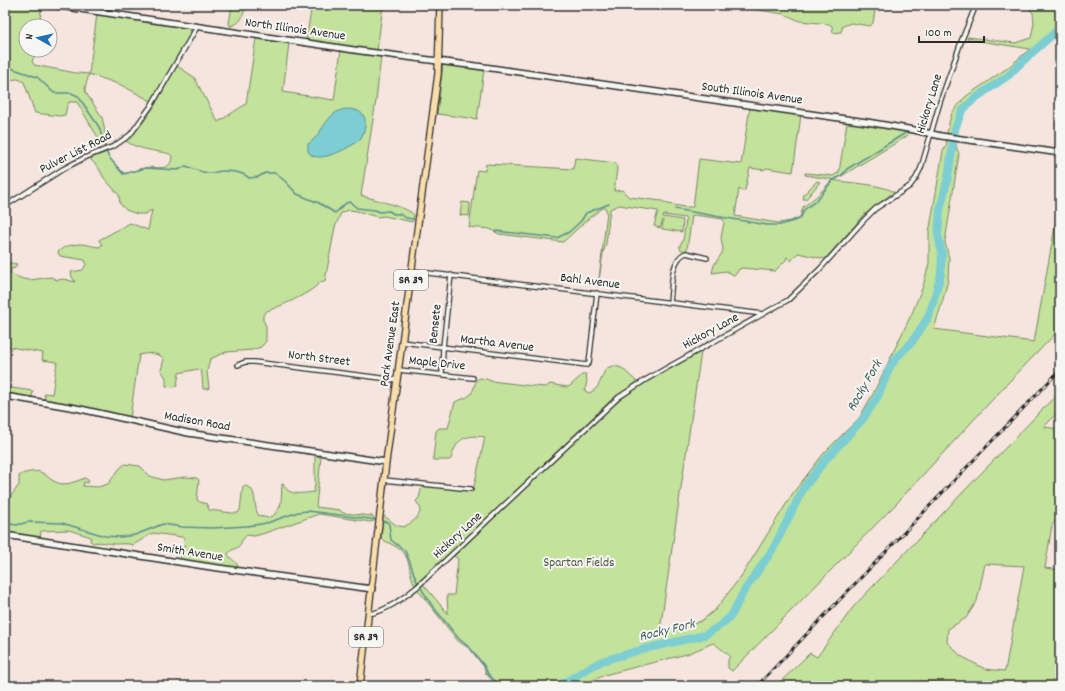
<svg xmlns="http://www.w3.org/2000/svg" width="1065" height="691" viewBox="0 0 1065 691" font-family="Dekko,sans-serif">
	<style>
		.green { fill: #c3e29b; stroke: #778663; fill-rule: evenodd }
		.water { fill: #7cced3; stroke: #5c8d90 }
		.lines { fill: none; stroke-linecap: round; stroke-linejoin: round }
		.stream { stroke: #5c8d90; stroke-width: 1.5 }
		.river { stroke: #7cced3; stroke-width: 8 }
		.street-casing { stroke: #2b2b2b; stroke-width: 6 }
		.secondary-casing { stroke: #2b2b2b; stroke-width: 8 }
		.primary-casing { stroke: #2b2b2b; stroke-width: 8 }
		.street { stroke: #f6f6f2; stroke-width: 3.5 }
		.secondary { stroke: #f6f6f2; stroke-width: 5 }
		.primary { stroke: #f9ddab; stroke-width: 5.5 }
		.rail-casing { stroke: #2b2b2b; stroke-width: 3 }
		.rail { stroke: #f6f6f2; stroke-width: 1.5; stroke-dasharray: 4.5; stroke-linecap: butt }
		.labels { text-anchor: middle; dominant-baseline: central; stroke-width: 4; stroke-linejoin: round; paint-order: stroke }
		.shield { fill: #f6f6f2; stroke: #686867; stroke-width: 1 }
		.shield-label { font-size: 12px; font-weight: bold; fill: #2b2b2b }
		.street-label { font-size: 13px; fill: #2b2b2b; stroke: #f6f6f2 }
		.park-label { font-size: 13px; fill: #515947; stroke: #f6f6f2 }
		.water-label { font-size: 14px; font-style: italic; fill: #435c5d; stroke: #f6f6f2 }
	</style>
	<rect width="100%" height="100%" fill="#f6e5de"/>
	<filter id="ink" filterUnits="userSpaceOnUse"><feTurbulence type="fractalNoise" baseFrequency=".025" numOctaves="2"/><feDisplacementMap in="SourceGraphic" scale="8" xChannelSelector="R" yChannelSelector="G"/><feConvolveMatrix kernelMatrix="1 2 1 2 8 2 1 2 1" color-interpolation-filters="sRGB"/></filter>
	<g filter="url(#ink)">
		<path class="green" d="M5,5H42L39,26H26V50H36L35,55L32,61L34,65L76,73L89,74L97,14L187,27L190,28L191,33L151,101L121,85L89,74L85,88L86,93L102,117L107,142L103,146L77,102H69L67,106L65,115L60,116L35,113L24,82L18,79L5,80Z
			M232,5H246C243,15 242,24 230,26L229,23Z
			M312,5H383L377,51L306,40Z
			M726,5H876L873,23L870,26L851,23L843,26L841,32L833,33L832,26L829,24L800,21L784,14Z
			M1022,5H1060V28L1024,60L1009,75L968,104L962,111L957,121L954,135L947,134L949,123L952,113L965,97L1006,69L1030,49L967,39L968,37L1015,43L1031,38L1034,23L1033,13L1028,7Z
			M256,38L289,43L283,92L334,100L341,50L381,56L376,101L361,195L363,196C373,199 410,208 414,215L413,221L412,222L384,216L377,217L357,211L348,210L341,213L335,227L325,281L320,282C312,293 281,306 267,311L263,315V320L266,326V341L261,347L252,350L226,352L210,359L207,372L209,388L207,389H203C202,383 203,377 201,371L198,369L179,373L177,386L173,387L166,386V378L161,370L164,359C158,352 147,353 139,355L130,418L44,400L45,393L52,394L57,362L42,360L43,353L5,346V288L7,286L5,284V262L17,264L15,268L11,269V274L23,279L30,280L51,277L57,280L64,279L75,282L72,277L71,272L83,270L86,264L85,260L60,256L58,252C63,246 74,244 81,244C88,244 93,247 100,247L102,244L99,241V240L130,223L148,230L152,210L145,214H137L126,210L120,204L119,195L104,178L98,167L91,160V158L107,152L109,158L125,174C131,172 137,169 144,168C155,165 171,174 172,156C168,152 165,153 160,152C149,150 135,148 126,141C148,122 162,92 177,66L194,77L218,122L246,104Z
			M443,64L484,70L477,119L437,114Z
			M750,107L801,115L793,172L766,168L764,170L750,168L745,190L742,191L739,189L735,216L778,223L791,221L800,217L803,207L818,195L832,180C848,183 882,184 894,192L865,214L825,259L798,253L791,261L787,257L786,260L775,271L742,268L739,269L736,274L734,275L726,271L712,273L714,265L722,253L723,249L721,238L724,222L723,219L694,215L692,216L687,249L684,251L680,249V245L683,241L686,220L685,218L664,215L663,217L683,220L682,232L662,229L663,220L660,228L654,226L658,211L619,205L610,209L606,244L603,253L598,287L607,212L605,208H603L590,217L563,242L499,234L490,229L469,227L477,170L485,171L486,164L573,169L575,158L616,163L617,169L614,191L622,190L629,197L662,201L668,204L685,207H693L699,159L741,164Z
			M847,122L907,131L908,135L904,138L835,180L805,175V173H807L833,176L839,172Z
			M947,140L957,141L956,146L959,154L945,242L949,258L948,280L942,303L934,329L1034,342L1060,199V240L1058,253H1060V329L1006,385L895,505L732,671L728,668V660L730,656L715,644L713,643L687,654L608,674L578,686H498L486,674L484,667L470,649L458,641L417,589L423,584L448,614L447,595H454L458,559L454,556L613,405L639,386L701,352L660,630L685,627L701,621L715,610L742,575L793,493L824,453L859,418L873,394L912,313L923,286L929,263V233L943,151L946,146Z
			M817,181L820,182L806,199H803L804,194Z
			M462,202L470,203L469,216L460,215Z
			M615,366L622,368L637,382L610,401L452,552L415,585C409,576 411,561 403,552C397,546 388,543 381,539L383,515L396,525L403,527C412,523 418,519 421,509L416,501L419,498L422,486L473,491L485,437C465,434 456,439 451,459L449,460H434L433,458L436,431L439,428H448L455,402C460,399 466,399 470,395C478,386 471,372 491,381L533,386L546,387L550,384L567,387L570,386L583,374H586L587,381L585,391L589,393C601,389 600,377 606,369C608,367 612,366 615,366Z
			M5,387L33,391L32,398L5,394Z
			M1060,391V410L1044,427L1060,429V515L1052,525L1045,568L1060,570V686H995L919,681L905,684L904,686H776L810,653L817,657L854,606ZM985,564L1024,566L1005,671L985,669L961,656L947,642L948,629L966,618L977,601Z
			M315,456L321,457L316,507L340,510L343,513L372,516L374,518V521L370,522L319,514L262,534L254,536L247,535C242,539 242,542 239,546C235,550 231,549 228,554C230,559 235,560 238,566L237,568L180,560C181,553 186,546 184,538L182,537L153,533L133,545C127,543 123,544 116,544C108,544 101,541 93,543L90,541L91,537L69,530L41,531L40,539L5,533V504L19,485V476C23,473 25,473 30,472C47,468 47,483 64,484C71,484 79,480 85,478L89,481L88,483L84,482L83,486L98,487L108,484L120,468L125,464L140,466L150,476L163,480L185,477L197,478L199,480L197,500L200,502L207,504L209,510L232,513H238L240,510L243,486C259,486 252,506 259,516L268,518L274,515L280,507L281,502L282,484H283C289,497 303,493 314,492L315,484Z"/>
		<path class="water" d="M346,109C358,109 367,113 365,126C364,130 363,134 361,138C353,147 318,165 309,153C307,150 308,147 308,144C323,135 326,111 346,109Z"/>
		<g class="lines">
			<path class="stream" d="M5,66L37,77L54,93H71L78,96L99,127L108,156L123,174L146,168L178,170L186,166C195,169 201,173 210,173C215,173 219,171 222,171C231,171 243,172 249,178L258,177L265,173H275L285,181L297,194L319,203L335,213L346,203L350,202L357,208L375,210L380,212L389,211L394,214H400L406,218L413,219
				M833,180L842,175L847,169L907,132
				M675,209L767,225H780L800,219L805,209L816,201L833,180
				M496,231L557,238L569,232L581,221L586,213L609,204
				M382,521L387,522L389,524L391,540L405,551L410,562L416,580L431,604L459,639L470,648L485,667L488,674L500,686
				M5,523L16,525L29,522L62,523L105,536L120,537L135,535L163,524L182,527L212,528L247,526L267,523L298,512L308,511L378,520"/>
			<path class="river" d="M559,686L585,670L602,661L644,649L705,635L722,624L731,616L744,591L773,549L803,489L826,459L863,419L878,396L890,367L897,357L912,342L927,319L932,306L941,274L942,254L938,235L940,210L948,177L955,129L962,111L974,99L1009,75L1024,60L1060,28"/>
			<g class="street-casing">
				<path id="street" d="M92,11L93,5
					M5,206L63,169L84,158L114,146L130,135L151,106L197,27
					M412,271L763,314
					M670,302C672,288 670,259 686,253L707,258
					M402,342L587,365L589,363L597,293
					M238,365L245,362H254L397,380
					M399,370L473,378
					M442,374L443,347L451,275
					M384,480L471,489
					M369,614C387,611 403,598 417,587L619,397L647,379L788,300L820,269L864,220L875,209L910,186L916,178L921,168L940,102L961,42L976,5"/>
			</g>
			<g class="secondary-casing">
				<path id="secondary" d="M53,5L361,51L491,68L867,122L914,130L941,136L1060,153
					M5,396L76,408L188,433L386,462
					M5,535L211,567L372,589"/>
			</g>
			<g class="primary-casing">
				<path id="primary" d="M360,686L386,462L438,74L440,5"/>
			</g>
			<use href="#street" class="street"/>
			<use href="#secondary" class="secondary"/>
			<use href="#primary" class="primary"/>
			<g class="rail-casing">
				<path id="rail" d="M757,686L1060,370"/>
			</g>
			<use href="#rail" class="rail"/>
		</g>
	</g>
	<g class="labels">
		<g class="shield">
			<rect x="394" y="270" width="34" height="20" rx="3"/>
			<rect x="349" y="627" width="34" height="20" rx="3"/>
		</g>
		<g class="shield-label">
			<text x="411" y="280">SR 39</text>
			<text x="366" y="637">SR 39</text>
		</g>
		<g class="street-label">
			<text transform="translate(295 30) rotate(8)">North Illinois Avenue</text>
			<text transform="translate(752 94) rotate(8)">South Illinois Avenue</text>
			<text transform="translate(930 104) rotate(-73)">Hickory Lane</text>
			<text transform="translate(76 153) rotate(-27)">Pulver List Road</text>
			<text transform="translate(590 282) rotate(7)">Bahl Avenue</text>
			<text transform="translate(436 324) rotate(-84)">Bensete</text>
			<text transform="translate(711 332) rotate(-29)">Hickory Lane</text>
			<text transform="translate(391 344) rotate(-82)">Park Avenue East</text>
			<text transform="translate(497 344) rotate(7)">Martha Avenue</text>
			<text transform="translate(319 359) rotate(7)">North Street</text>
			<text transform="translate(437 364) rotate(6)">Maple Drive</text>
			<text transform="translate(197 422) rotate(10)">Madison Road</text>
			<text transform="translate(458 536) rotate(-43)">Hickory Lane</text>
			<text transform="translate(190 553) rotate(9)">Smith Avenue</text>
		</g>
		<g class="park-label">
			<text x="579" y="563">Spartan Fields</text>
		</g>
		<g class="water-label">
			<text transform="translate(865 386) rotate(-60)">Rocky Fork</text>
			<text transform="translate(667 631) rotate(-14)">Rocky Fork</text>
		</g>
	</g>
	<rect width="1065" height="691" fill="none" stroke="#f6f6f2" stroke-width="20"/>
	<rect x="10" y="10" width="1045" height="671" fill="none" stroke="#2b2b2b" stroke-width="1.5" filter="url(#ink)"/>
	<g transform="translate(38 38) rotate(278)"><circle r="19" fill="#f6f6f2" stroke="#a5a5a2"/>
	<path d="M0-3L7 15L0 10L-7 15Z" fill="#1f6fb2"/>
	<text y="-6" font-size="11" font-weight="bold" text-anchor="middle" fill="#2b2b2b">N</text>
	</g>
	<path d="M919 36v6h65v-6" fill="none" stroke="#2b2b2b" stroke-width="2"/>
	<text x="925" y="36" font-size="12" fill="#2b2b2b" stroke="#f6f6f2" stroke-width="3" paint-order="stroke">100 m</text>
</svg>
